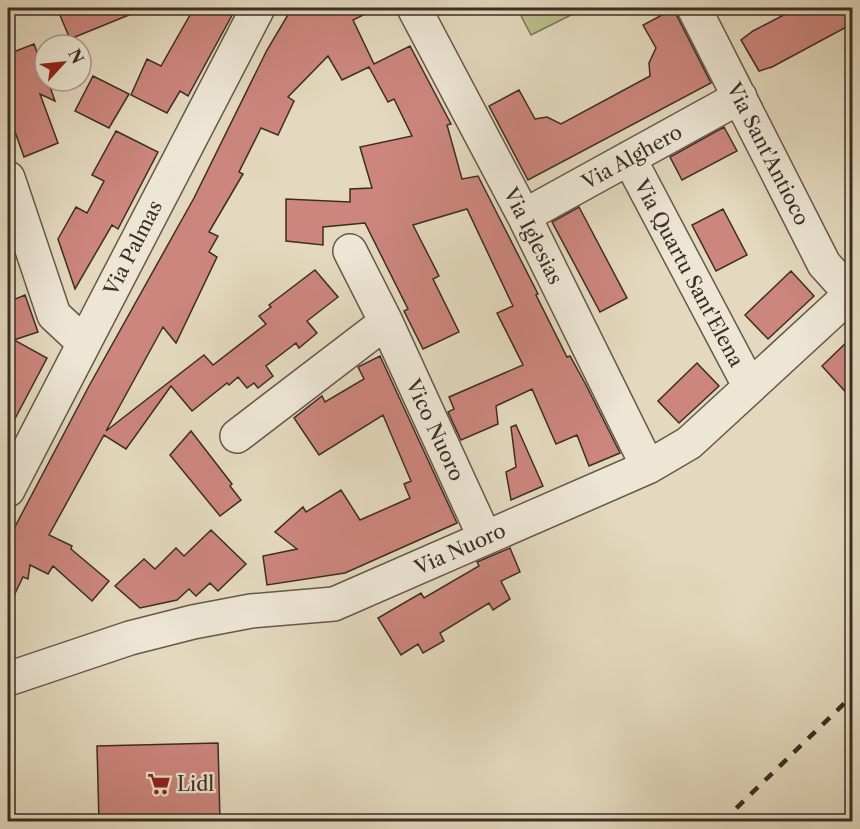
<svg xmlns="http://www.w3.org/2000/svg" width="860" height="829" viewBox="0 0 860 829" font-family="'Libre Caslon Text',serif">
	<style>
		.green { fill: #bcbd8c; stroke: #7c7658; stroke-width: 1.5 }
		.building { fill: #cc867e; stroke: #3c2e24; stroke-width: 1.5 }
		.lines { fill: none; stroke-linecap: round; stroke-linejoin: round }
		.minor-casing { stroke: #66594b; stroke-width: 36 }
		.minor { stroke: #ede6d5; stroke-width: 33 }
		.rail { stroke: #3c2e24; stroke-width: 4.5; stroke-dasharray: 10 10; stroke-linecap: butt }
		.labels { text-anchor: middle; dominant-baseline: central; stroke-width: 4.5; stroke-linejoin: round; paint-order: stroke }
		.street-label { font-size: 20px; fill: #3c2e24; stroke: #ede6d5 }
		.poi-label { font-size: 20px; fill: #3c2e24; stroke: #ede6d5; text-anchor: start }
	</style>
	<rect width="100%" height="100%" fill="#e4d9bf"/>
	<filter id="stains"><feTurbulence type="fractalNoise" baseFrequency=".00333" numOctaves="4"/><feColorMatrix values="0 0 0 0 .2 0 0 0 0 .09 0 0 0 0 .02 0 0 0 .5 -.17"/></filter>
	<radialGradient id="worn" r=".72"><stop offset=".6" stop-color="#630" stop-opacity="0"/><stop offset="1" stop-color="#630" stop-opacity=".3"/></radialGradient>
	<path class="green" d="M517,8H585L531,35Z"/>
	<path class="building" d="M57,8H146L70,39Z
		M194,8H236L188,96L180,91L167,113L131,95L147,59L161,66Z
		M292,8H377L353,20L374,64L410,46L451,124L447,125L462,179L478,176L538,294L536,295L567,357L570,356L586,385L620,453L589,466L577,435L556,444L532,389L496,406L498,424L461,440L448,412L454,409L449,397L523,365L497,313L513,306L467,209L413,225L439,276L433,279L459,332L423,349L404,311L408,309L365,223L323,227V245L286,241V199L350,202V189L372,188L360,147L412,136L394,99L388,102L369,67L342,80L328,56L288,97L294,101L278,135L261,128L239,172L243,174L209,232L218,236L209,252L217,257L176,343L163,327L106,431L204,355L213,365L266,324L259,316L271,307L269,305L315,270L338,297L307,321L317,333L299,348L296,343L266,366L273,376L258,388L254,383L247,388L238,377L229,385L227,383L192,411L171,386L126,449L104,435L49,535L72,546L71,549L109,581L92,601L53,566L48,574L30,565L28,579L23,577L8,608V540L89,386L194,198L267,50Z
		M675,8L677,16L711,83L528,180L489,106L519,90L535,119L547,117L561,124L650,76L649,63L656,48L643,25Z
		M797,8H852V24L772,67L759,71L741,40L753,31Z
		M34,44L45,74V81H48L55,101L40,94L58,143L24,157L8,112V54Z
		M93,76L129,94L109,128L75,111Z
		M724,127L737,151L682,180L670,157Z
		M116,131L158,152L118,229L112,225L75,289L58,239L76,207L87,213L104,181L92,175Z
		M579,207L627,298L600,312L552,222Z
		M723,209L747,255L716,271L692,225Z
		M791,271L814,296L768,339L745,315Z
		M25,295L38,332L14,340L47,358L8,432V302Z
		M852,337V399L822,366Z
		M380,356L457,523L345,573L267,585L263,556L297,549L275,532L303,507L306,512L341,490L360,520L410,498L404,484L411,481L383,415L319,455L294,418L322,396L325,402L364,379L358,367Z
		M697,363L719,386L679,423L658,401Z
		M516,425L543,486L511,500L506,472L516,467L511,427Z
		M191,431L232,484L230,486L241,500L220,516L170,455Z
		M211,530L246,564L218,591L210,583L196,596L189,589L177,600L140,608L115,586L144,559L155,569L176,548L184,556Z
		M510,548L520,572L501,581L510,599L493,610L489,603L440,633L444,641L423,653L418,644L401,655L378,618L421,593L424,598L479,566L477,562Z
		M218,743L220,822H99L97,746Z"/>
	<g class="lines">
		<g class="minor-casing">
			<path id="minor" d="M414,8L524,216L648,467
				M694,8L824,264L851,294
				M629,158L750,387
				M8,178L54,315L84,343
				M524,216L740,97
				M350,251L386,322L485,538
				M237,436L386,322
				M8,490L258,8
				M8,679L130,638L193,622L251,611L334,604L648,467L689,443L852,293"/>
		</g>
		<use href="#minor" class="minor"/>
		<path class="rail" d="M722,822L852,696"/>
	</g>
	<defs>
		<g id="supermarket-bare" transform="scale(1.8)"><path d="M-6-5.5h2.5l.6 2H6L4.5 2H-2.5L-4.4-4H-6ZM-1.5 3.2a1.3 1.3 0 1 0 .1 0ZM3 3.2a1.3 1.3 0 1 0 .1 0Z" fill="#8f2418" stroke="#ede6d5" stroke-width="2.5" paint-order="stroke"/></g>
	</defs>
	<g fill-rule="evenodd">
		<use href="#supermarket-bare" x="159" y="784"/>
	</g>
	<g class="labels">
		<g class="street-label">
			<text transform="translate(768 154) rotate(63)">Via Sant'Antioco</text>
			<text transform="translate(632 157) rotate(-29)">Via Alghero</text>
			<text transform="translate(533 236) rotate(63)">Via Iglesias</text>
			<text transform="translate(133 248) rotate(-63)">Via Palmas</text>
			<text transform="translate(689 273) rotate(62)">Via Quartu Sant'Elena</text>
			<text transform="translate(435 430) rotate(65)">Vico Nuoro</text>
			<text transform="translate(460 549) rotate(-24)">Via Nuoro</text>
		</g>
		<g class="poi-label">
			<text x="177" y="784">Lidl</text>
		</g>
	</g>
	<rect width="860" height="829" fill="none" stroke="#e4d9bf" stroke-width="30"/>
	<rect x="9" y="9" width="842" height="811" fill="none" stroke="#3c2e24" stroke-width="3"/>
	<rect x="15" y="15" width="830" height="799" fill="none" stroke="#3c2e24" stroke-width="1.5"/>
	<g transform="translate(63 63) rotate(63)"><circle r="28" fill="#ede6d5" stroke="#a69c8e" stroke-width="1.5"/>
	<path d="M0-4.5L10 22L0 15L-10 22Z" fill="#8f2418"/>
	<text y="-9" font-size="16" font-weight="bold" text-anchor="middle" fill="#3c2e24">N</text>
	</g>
	<rect width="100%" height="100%" filter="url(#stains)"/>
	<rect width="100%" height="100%" fill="url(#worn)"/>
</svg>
